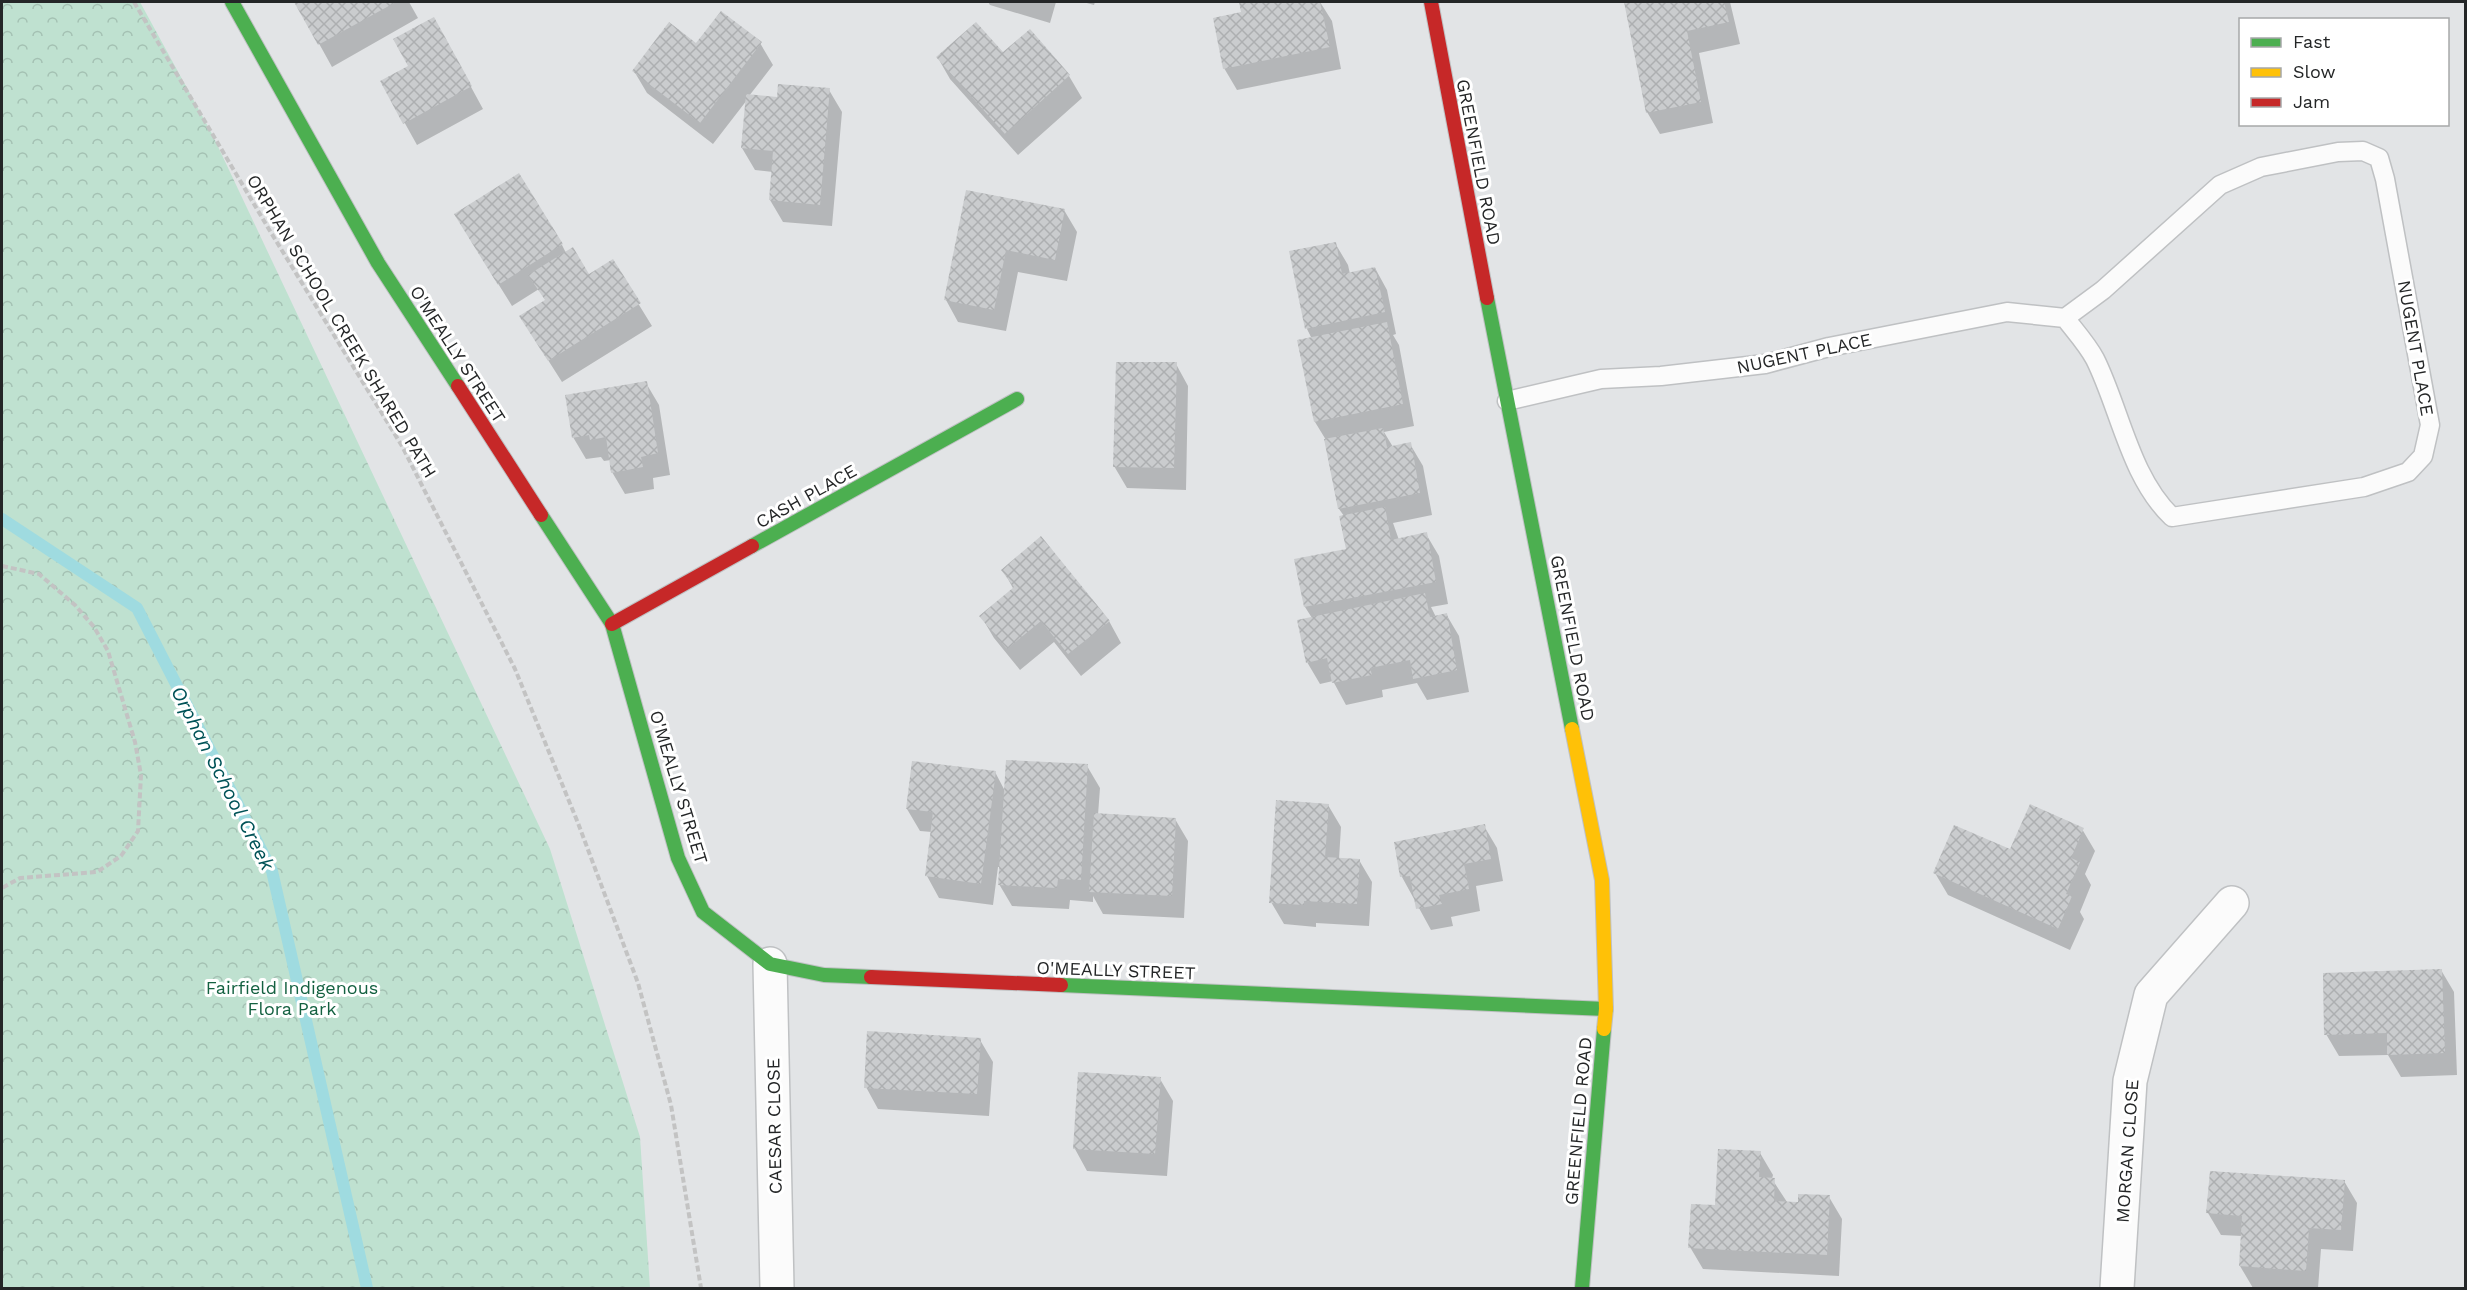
<svg xmlns="http://www.w3.org/2000/svg" width="2467" height="1290" viewBox="0 0 2467 1290" font-family="'Work Sans',sans-serif">
	<style>
		.park { fill: url(#park-crowns) }
		.shadow { fill: #0003 }
		.lines { fill: none; stroke-linecap: round; stroke-linejoin: round }
		.stream { stroke: #9fdbe0; stroke-width: 12 }
		.building { fill: url(#building-cross-hatch) }
		.lane-casing { stroke: #bfc1c3; stroke-width: 21 }
		.street-casing { stroke: #bfc1c3; stroke-width: 36 }
		.fast-casing { stroke: #bfc1c3; stroke-width: 16 }
		.slow-casing { stroke: #bfc1c3; stroke-width: 16 }
		.jam-casing { stroke: #bfc1c3; stroke-width: 16 }
		.path { stroke: #c3c3c3; stroke-width: 4; stroke-dasharray: 6 3; stroke-linecap: butt }
		.lane { stroke: #fbfbfb; stroke-width: 18 }
		.street { stroke: #fbfbfb; stroke-width: 33 }
		.fast { stroke: #4caf50; stroke-width: 14 }
		.slow { stroke: #ffc107; stroke-width: 14 }
		.jam { stroke: #c62828; stroke-width: 14 }
		.labels { text-anchor: middle; dominant-baseline: central; stroke-width: 6; stroke-linejoin: round; paint-order: stroke }
		.street-label { font-size: 18px; fill: #242627; stroke: #fff }
		.park-label { font-size: 18px; fill: #146141; stroke: #fff }
		.water-label { font-size: 20px; font-style: italic; fill: #005257; stroke: #fff }
	</style>
	<defs>
		<pattern id="park-crowns" width="20" height="18" patternUnits="userSpaceOnUse" patternTransform="scale(1.5)"><rect width="20" height="18" fill="#bfe1d0"/><path d="M2 6a3 3 0 1 1 6 0M12 15a3 3 0 1 1 6 0" fill="none" stroke="#a4c1b3"/></pattern>
		<pattern id="building-cross-hatch" width="8" height="8" patternUnits="userSpaceOnUse" patternTransform="scale(1.5)"><rect width="8" height="8" fill="#caccce"/><path d="M0 0l8 8M0 8l8-8" fill="none" stroke="#adafb1"/></pattern>
	</defs>
	<rect width="100%" height="100%" fill="#e2e4e6"/>
	<path class="park" d="M2,2H140L212,134L550,849L640,1137L650,1288H2Z"/>
	<path class="shadow" d="M296,2H409L418,18L332,67Z
		M988,2H1056L1050,23L990,5Z
		M1083,2H1095L1094,5Z
		M1240,2H1320L1332,21L1341,69L1237,90L1224,68L1243,14Z
		M1625,2H1730L1740,44L1699,53L1713,123L1660,134L1647,112Z
		M446,41L483,109L417,145L382,82L410,66Z
		M760,43L773,65L749,96L778,99L829,90L842,112L832,226L783,222L770,200L773,172L755,170L742,148L747,100L713,144L647,93L634,71L697,45Z
		M1003,55L1069,76L1082,98L1018,155L950,79L938,58Z
		M967,191L1064,210L1077,232L1067,281L1018,272L1006,331L958,322L946,300Z
		M469,237L562,245L566,253L589,276L612,261L652,326L562,382L534,338L546,301L539,289L512,306Z
		M1335,243L1348,265L1350,274L1375,268L1387,290L1396,334L1393,335L1399,345L1414,426L1384,432L1393,447L1410,444L1423,466L1432,515L1393,523L1399,540L1426,534L1439,556L1448,604L1431,607L1436,617L1446,614L1459,636L1469,692L1427,700L1417,683L1382,690L1383,697L1346,705L1333,681L1320,684L1307,662L1312,618L1305,607L1296,560L1347,550L1344,516L1339,509L1326,440L1315,422L1312,339L1307,329Z
		M1176,364L1188,386L1186,490L1127,488L1114,466Z
		M646,383L659,405L670,475L653,478L654,489L625,494L612,472L611,460L604,461L601,457L586,459L573,437Z
		M1003,570L1109,621L1121,643L1081,676L1054,642L1020,670L994,638L981,616L1014,590Z
		M1087,766L1100,788L1098,815L1175,819L1188,841L1184,918L1103,914L1093,896V902L1070,900L1069,909L1012,906L999,884L1001,867H998L993,905L939,898L927,876L932,832L920,831L907,809L995,772L1005,791Z
		M1328,805L1341,827L1339,859L1359,860L1372,882L1369,926L1316,923V927L1284,924L1271,902Z
		M1484,826L1497,848L1503,881L1476,886L1480,911L1451,917L1453,926L1431,930L1402,877L1396,843Z
		M2082,829L2095,851L2085,874L2091,885L2080,912L2084,919L2070,950L1948,895L1935,873Z
		M2441,970L2454,992L2457,1075L2401,1077L2388,1055L2339,1056L2326,1034Z
		M980,1040L993,1062L989,1116L878,1109L866,1087Z
		M1160,1079L1173,1101L1167,1176L1087,1171L1075,1149Z
		M1760,1153L1773,1175L1772,1179L1787,1202L1800,1204L1829,1197L1842,1219L1839,1276L1703,1269L1690,1247L1716,1206Z
		M2344,1181L2357,1203L2353,1251L2321,1249L2318,1288H2253L2240,1266L2242,1236L2221,1235L2208,1213Z"/>
	<g class="lines">
		<path class="stream" d="M2,519L137,608L272,871L367,1288"/>
	</g>
	<path class="building" d="M294,2H396L318,45Z
		M1239,2H1320L1330,47L1223,69L1213,18L1241,12Z
		M1624,2H1724L1729,22L1687,31L1701,102L1646,113Z
		M721,11L762,42L700,123L632,71L669,22L696,43Z
		M434,17L472,86L403,124L380,81L408,66L393,39Z
		M976,22L1003,52L1030,29L1070,75L1005,134L936,57Z
		M778,84L830,88L820,205L769,200L773,151L741,148L746,94L777,97Z
		M519,173L563,244L498,285L454,214Z
		M966,190L1065,209L1055,260L1006,250L994,310L944,300Z
		M1336,242L1342,274L1375,267L1385,312L1305,329L1289,251Z
		M573,247L589,274L613,259L641,303L548,361L519,316L545,300L528,275Z
		M1387,322L1403,404L1314,422L1297,340Z
		M1116,362H1177L1174,468L1113,467Z
		M647,381L658,453L641,457L643,467L611,473L606,437L590,440L589,435L572,438L565,395Z
		M1383,428L1387,447L1411,442L1420,493L1338,509L1324,439Z
		M1385,507L1391,540L1427,532L1436,582L1304,607L1294,559L1346,549L1339,516Z
		M1041,536L1110,621L1068,654L1041,621L1007,649L979,616L1014,587L1001,570Z
		M1425,593L1430,617L1447,613L1457,670L1413,679L1410,660L1370,668L1372,675L1332,683L1327,658L1306,663L1297,620Z
		M1006,760L1088,764L1081,880L1058,879L1057,888L998,885Z
		M912,761L996,771L981,884L925,876L933,812L906,809Z
		M1276,800L1329,804L1325,857L1360,859L1357,904L1304,901V905L1269,903Z
		M2030,804L2084,828L2071,858L2080,862L2066,894L2072,896L2058,929L1933,873L1954,825L2010,849Z
		M1094,813L1176,818L1172,896L1089,892Z
		M1485,824L1491,859L1464,864L1469,889L1439,895L1442,904L1416,909L1410,876L1400,877L1394,842Z
		M2442,969L2445,1053L2387,1055V1033L2324,1035L2323,973Z
		M867,1031L981,1038L977,1094L864,1088Z
		M1078,1072L1161,1077L1155,1154L1073,1149Z
		M1718,1149L1761,1151L1759,1177L1775,1178L1774,1201L1798,1202V1194L1830,1195L1827,1255L1688,1248L1691,1204L1715,1205Z
		M2210,1171L2345,1180L2341,1230L2309,1228L2306,1271L2239,1266L2242,1216L2206,1213Z"/>
	<g class="lines">
		<g class="lane-casing">
			<path id="lane" d="M1507,401L1601,379L1661,376L1765,364L1829,347L2007,312L2065,318C2075,331 2087,344 2095,359C2120,409 2130,477 2172,517L2364,487L2408,472L2423,456L2430,425L2385,179L2379,158L2363,151L2338,152L2261,167L2220,185L2103,290L2065,318"/>
		</g>
		<g class="street-casing">
			<path id="street" d="M770,964L777,1288
				M2117,1288L2130,1081L2151,995L2232,903"/>
		</g>
		<g class="fast-casing">
			<path id="fast" d="M232,2L378,263L458,386
				M1487,298L1572,729
				M541,515L612,624L678,858L703,912L770,964L824,975L871,977
				M752,546L1017,399
				M1061,985L1606,1009
				M1582,1288L1604,1029"/>
		</g>
		<g class="slow-casing">
			<path id="slow" d="M1572,729L1602,880L1606,1009L1604,1029"/>
		</g>
		<g class="jam-casing">
			<path id="jam" d="M1431,2L1487,298
				M458,386L541,515
				M612,624L752,546
				M871,977L1061,985"/>
		</g>
		<path class="path" d="M134,2L270,231L402,446L515,669L578,823L638,983L671,1105L701,1288
			M2,566L39,574L75,605L94,627L108,651L135,742L141,775L138,831L121,856L97,872L20,878L2,888"/>
		<use href="#lane" class="lane"/>
		<use href="#street" class="street"/>
		<use href="#fast" class="fast"/>
		<use href="#slow" class="slow"/>
		<use href="#jam" class="jam"/>
	</g>
	<g class="labels">
		<g class="street-label">
			<text transform="translate(1479 162) rotate(79)">GREENFIELD ROAD</text>
			<text transform="translate(342 326) rotate(59)">ORPHAN SCHOOL CREEK SHARED PATH</text>
			<text transform="translate(2416 348) rotate(80)">NUGENT PLACE</text>
			<text transform="translate(1804 353) rotate(-12)">NUGENT PLACE</text>
			<text transform="translate(458 354) rotate(57)">O'MEALLY STREET</text>
			<text transform="translate(806 496) rotate(-29)">CASH PLACE</text>
			<text transform="translate(1573 638) rotate(79)">GREENFIELD ROAD</text>
			<text transform="translate(679 787) rotate(73)">O'MEALLY STREET</text>
			<text transform="translate(1116 970) rotate(2)">O'MEALLY STREET</text>
			<text transform="translate(1578 1121) rotate(-85)">GREENFIELD ROAD</text>
			<text transform="translate(774 1126) rotate(-91)">CAESAR CLOSE</text>
			<text transform="translate(2127 1151) rotate(-86)">MORGAN CLOSE</text>
		</g>
		<g class="park-label">
			<text x="292" y="987">Fairfield Indigenous<tspan x="292" dy="21">Flora Park</tspan></text>
		</g>
		<g class="water-label">
			<text transform="translate(223 778) rotate(63)">Orphan School Creek</text>
		</g>
	</g>
	<rect width="2467" height="1290" fill="none" stroke="#242627" stroke-width="6"/>
	<rect x="2239" y="18" width="210" height="108" fill="#ffffff" stroke="#a7a8a9" stroke-width="1.5"/>
	<rect x="2251" y="38" width="30" height="9" fill="#4caf50" stroke="#a7a8a9" stroke-width="1.5"/>
	<text x="2293" y="48" font-size="18" fill="#242627">Fast</text>
	<rect x="2251" y="68" width="30" height="9" fill="#ffc107" stroke="#a7a8a9" stroke-width="1.5"/>
	<text x="2293" y="78" font-size="18" fill="#242627">Slow</text>
	<rect x="2251" y="98" width="30" height="9" fill="#c62828" stroke="#a7a8a9" stroke-width="1.5"/>
	<text x="2293" y="108" font-size="18" fill="#242627">Jam</text>
</svg>
